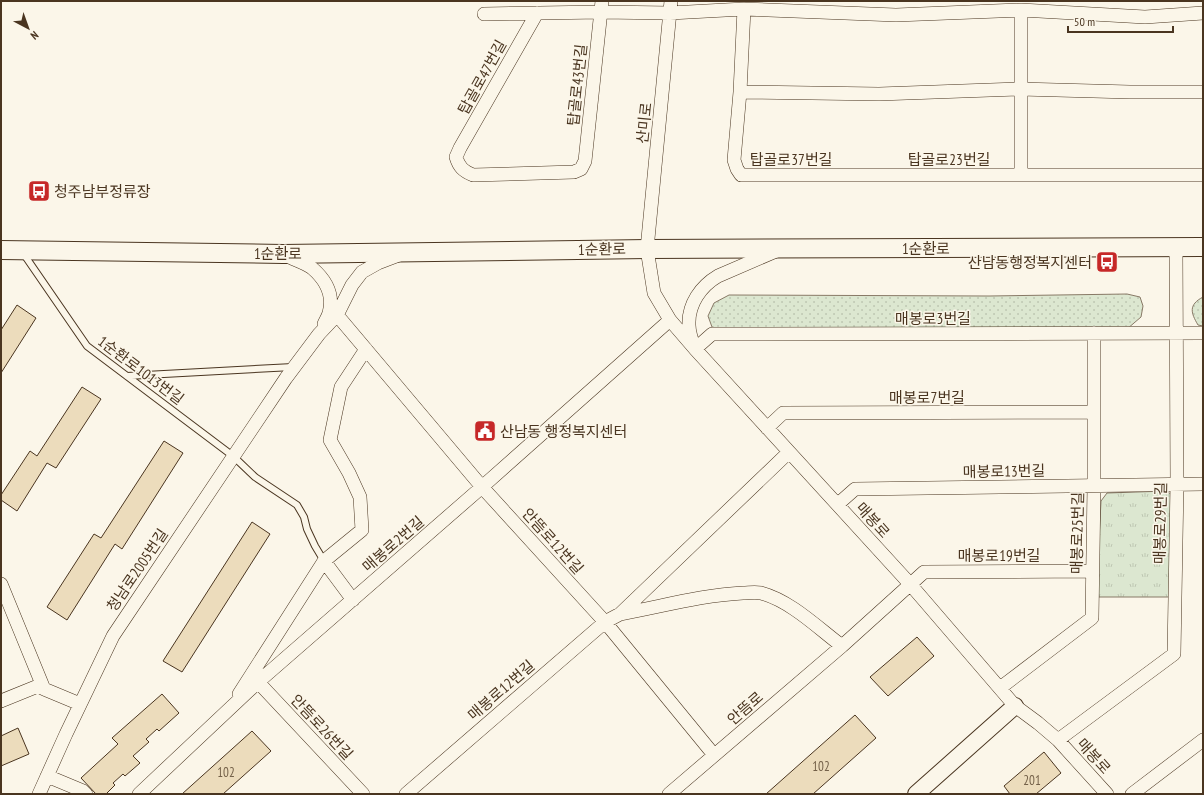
<svg xmlns="http://www.w3.org/2000/svg" width="1204" height="795" viewBox="0 0 1204 795" font-family="'PT Sans Narrow','Noto Sans KR',sans-serif">
	<style>
		.grass { fill: url(#grass-dots); stroke: #887966 }
		.park { fill: url(#park-tufts); stroke: #887966 }
		.building { fill: #ecdcbc; stroke: #4a3520 }
		.lines { fill: none; stroke-linecap: round; stroke-linejoin: round }
		.service-casing { stroke: #4a3520; stroke-width: 8 }
		.minor-casing { stroke: #4a3520; stroke-width: 14 }
		.tertiary-casing { stroke: #4a3520; stroke-width: 18 }
		.secondary-casing { stroke: #4a3520; stroke-width: 20 }
		.service { stroke: #fbf6e9; stroke-width: 6 }
		.minor { stroke: #fbf6e9; stroke-width: 13 }
		.tertiary { stroke: #fbf6e9; stroke-width: 16 }
		.secondary { stroke: #fbf6e9; stroke-width: 18 }
		.labels { text-anchor: middle; dominant-baseline: central; stroke-width: 3; stroke-linejoin: round; paint-order: stroke }
		.number-label { font-size: 13px; fill: #725f47 }
		.street-label { font-size: 15px; fill: #4a3520; stroke: #fbf6e9 }
		.poi-label { font-size: 15px; fill: #4a3520; stroke: #fbf6e9; text-anchor: start }
	</style>
	<defs>
		<pattern id="grass-dots" width="8" height="8" patternUnits="userSpaceOnUse"><rect width="8" height="8" fill="#dce7d0"/><path d="M2 2h.1M6 6h.1" fill="none" stroke="#bec7b2" stroke-width="1.8" stroke-linecap="round"/></pattern>
		<pattern id="park-tufts" width="24" height="20" patternUnits="userSpaceOnUse"><rect width="24" height="20" fill="#dce7d0"/><path d="M3 7l-1-3M5 7V3M7 7l1-3M15 17l-1-3M17 17v-4M19 17l1-3" fill="none" stroke="#bec7b2"/></pattern>
	</defs>
	<rect width="100%" height="100%" fill="#fbf6e9"/>
	<path class="grass" d="M1127,294L1140,297L1143,306L1141,317L1127,329L727,330L712,327L708,316L714,303L729,295L989,296Z
		M1203,297V326L1198,325C1191,313 1188,305 1203,297Z"/>
	<path class="park" d="M1167,491L1174,497L1171,597H1096L1101,501L1107,493Z"/>
	<path class="building" d="M17,305L36,318L1,373V330Z
		M82,387L101,399L56,468L47,463L17,511L1,500V495L30,451L37,456Z
		M164,441L183,453L122,549L115,544L67,620L47,607L94,534L101,538Z
		M252,522L270,534L182,672L163,661Z
		M917,637L934,656L888,696L870,677Z
		M162,694L179,713L159,731L157,729L146,739L149,742L133,756L140,763L125,776L123,774L113,783L115,785L106,794H96L81,778L118,744L112,738Z
		M855,715L876,738L813,794H766Z
		M18,728L29,754L1,766V736Z
		M252,731L271,751L223,794H182Z
		M1044,752L1061,773L1036,794H1010L1004,786Z"/>
	<g class="lines">
		<g class="service-casing">
			<path id="service" d="M23,253L87,346L233,456L255,477L297,505L304,517L307,529L315,546L324,561
				M127,376L293,367"/>
		</g>
		<g class="minor-casing">
			<path id="minor" d="M671,1L647,249L654,293L670,320L695,349L910,584L1015,706L1038,723L1058,740L1107,794
				M744,9L740,92L734,160L737,169L741,175H1203
				M537,13L460,148L456,157C459,167 463,171 473,175L574,172L581,169L585,161L602,1
				M484,14L601,12L670,13L744,9L896,15L1021,10L1145,17L1203,13
				M740,92L879,94L1020,89L1130,92H1203
				M1021,175V10
				M776,251L718,276C701,286 688,304 689,325C689,333 692,341 695,349L712,334L1203,333
				M287,256C295,260 305,263 312,268C326,280 334,295 329,313C328,317 325,321 324,324
				M337,315L482,487L605,622L714,755
				M767,428L783,413L1093,412
				M838,504L855,489L1203,484
				M324,561L353,600
				M1,584L44,689L80,704
				M620,614C660,607 701,595 743,593C748,593 755,592 761,593C791,601 818,628 842,646
				M258,682L363,794
				M1000,688L1092,618L1094,487V333
				M239,694L324,561L362,530L360,497L349,473L330,440L341,387L366,349
				M1,701L38,686L44,689
				M1058,740L1174,654L1177,484L1176,248
				M47,776L83,791L86,794
				M39,794L66,734L113,636L286,378L319,334L337,315L352,285L362,272L378,263L399,255
				M139,794L258,682L482,487L670,320
				M406,794L605,622L620,614L789,452
				M669,794L842,646L924,572L1092,571
				M1132,794L1203,740"/>
		</g>
		<g class="tertiary-casing">
			<path id="tertiary" d="M916,794L1015,706"/>
		</g>
		<g class="secondary-casing">
			<path id="secondary" d="M1,250L283,254L647,249L1203,247"/>
		</g>
		<use href="#service" class="service"/>
		<use href="#minor" class="minor"/>
		<use href="#tertiary" class="tertiary"/>
		<use href="#secondary" class="secondary"/>
	</g>
	<defs>
		<g id="bus-square" transform="scale(1.15)"><rect x="-9" y="-9" width="18" height="18" rx="4" fill="#c62828" stroke="#fbf6e9"/><path d="M-5-6H5V4H4V6H2V4H-2V6H-4V4H-5ZM-3.5-4V0h7V-4ZM-3.5 1.2v1.5H-2V1.2ZM2 1.2v1.5H3.5V1.2Z" fill="#fff"/></g>
		<g id="civic-square" transform="scale(1.15)"><rect x="-9" y="-9" width="18" height="18" rx="4" fill="#c62828" stroke="#fbf6e9"/><path d="M-.6-6.5H3V-4.5H.6V-3L4-1V1h2V6H-6V1h2V-1L-.6-3ZM-1.2 2.5V6h2.4V2.5Z" fill="#fff"/></g>
	</defs>
	<g fill-rule="evenodd">
		<use href="#bus-square" x="39" y="191"/>
		<use href="#bus-square" x="1107" y="262"/>
		<use href="#civic-square" x="485" y="431"/>
	</g>
	<g class="labels">
		<g class="number-label">
			<text x="821" y="766">102</text>
			<text x="226" y="772">102</text>
			<text x="1032" y="780">201</text>
		</g>
		<g class="street-label">
			<text transform="translate(482 77) rotate(-61)">탑골로47번길</text>
			<text transform="translate(577 85) rotate(-84)">탑골로43번길</text>
			<text transform="translate(644 123) rotate(-84)">산미로</text>
			<text x="791" y="159">탑골로37번길</text>
			<text x="949" y="159">탑골로23번길</text>
			<text x="926" y="248">1순환로</text>
			<text transform="translate(602 249) rotate(-1)">1순환로</text>
			<text x="278" y="253">1순환로</text>
			<text x="933" y="318">매봉로3번길</text>
			<text transform="translate(141 370) rotate(37)">1순환로1013번길</text>
			<text x="927" y="397">매봉로7번길</text>
			<text transform="translate(1004 471) rotate(-1)">매봉로13번길</text>
			<text transform="translate(873 520) rotate(48)">매봉로</text>
			<text transform="translate(1160 523) rotate(-89)">매봉로29번길</text>
			<text transform="translate(1077 533) rotate(-89)">매봉로25번길</text>
			<text transform="translate(553 541) rotate(48)">안뜸로12번길</text>
			<text transform="translate(393 544) rotate(-41)">매봉로2번길</text>
			<text x="999" y="555">매봉로19번길</text>
			<text transform="translate(137 570) rotate(-56)">청남로2005번길</text>
			<text transform="translate(501 690) rotate(-41)">매봉로12번길</text>
			<text transform="translate(745 708) rotate(-41)">안뜸로</text>
			<text transform="translate(322 727) rotate(47)">안뜸로26번길</text>
			<text transform="translate(1094 756) rotate(48)">매봉로</text>
		</g>
		<g class="poi-label">
			<text x="54" y="191">청주남부정류장</text>
			<text x="1092" y="262" text-anchor="end">산남동행정복지센터</text>
			<text x="500" y="431">산남동 행정복지센터</text>
		</g>
	</g>
	<rect width="1204" height="795" fill="none" stroke="#4a3520" stroke-width="4"/>
	<g transform="translate(28 28) rotate(139)" stroke="#fbf6e9" stroke-width="3" paint-order="stroke">
	<path d="M0-3L7 15L0 10L-7 15Z" fill="#4a3520"/>
	<text y="-6" font-size="11" font-weight="bold" text-anchor="middle" fill="#4a3520">N</text>
	</g>
	<path d="M1068 26v6h105v-6" fill="none" stroke="#4a3520" stroke-width="2"/>
	<text x="1074" y="26" font-size="12" fill="#4a3520" stroke="#fbf6e9" stroke-width="3" paint-order="stroke">50 m</text>
</svg>
